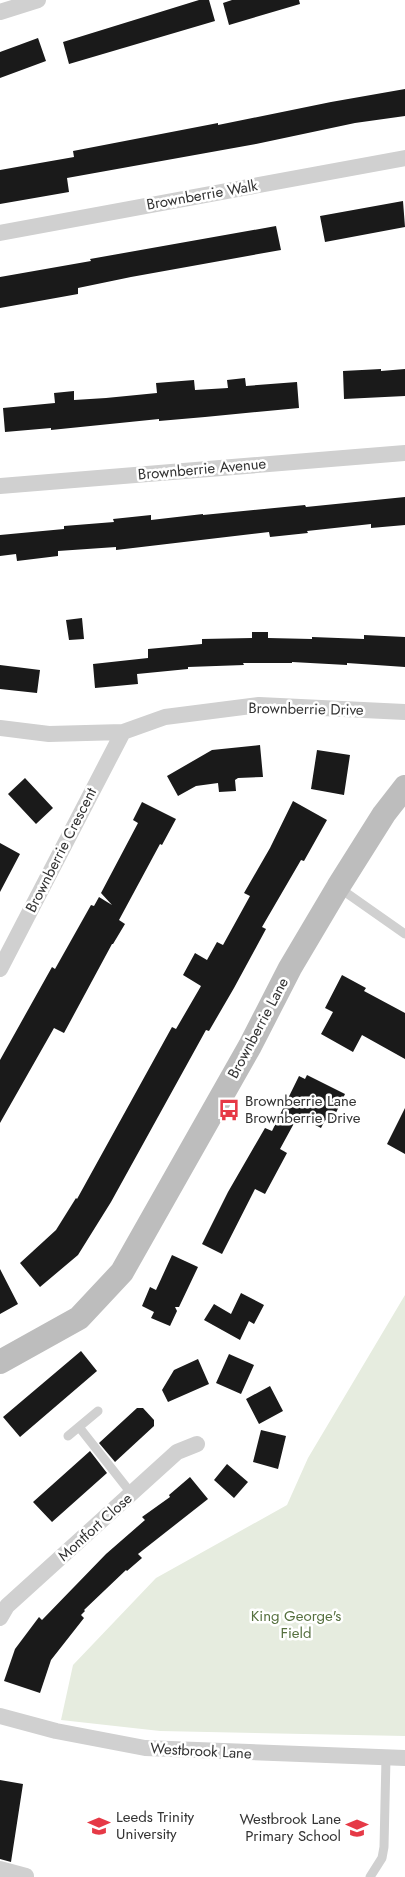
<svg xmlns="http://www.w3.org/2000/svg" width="405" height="1877" viewBox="0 0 405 1877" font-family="Jost,sans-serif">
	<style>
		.green { fill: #e6ecdf }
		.building { fill: #1a1a1a }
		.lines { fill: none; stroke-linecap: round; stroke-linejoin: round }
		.lane { stroke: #d0d0d0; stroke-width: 9 }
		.street { stroke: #d0d0d0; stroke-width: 16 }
		.secondary { stroke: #bdbdbd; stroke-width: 24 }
		.labels { text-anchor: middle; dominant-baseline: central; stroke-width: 5; stroke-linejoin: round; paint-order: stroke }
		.street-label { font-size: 15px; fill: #333; stroke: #fff }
		.poi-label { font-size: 15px; fill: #333; stroke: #fff; text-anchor: start }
		.park-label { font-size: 15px; fill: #56703f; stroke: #fff }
	</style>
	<rect width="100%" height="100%" fill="#fff"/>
	<path class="green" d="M405,1295V1736L160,1731L61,1720L73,1665L156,1578L287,1505L308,1458Z"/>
	<path class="building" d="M199,0H209L215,21L69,64L63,42Z
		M232,0H299L300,4L229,25L223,3Z
		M38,38L46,61L0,78V52Z
		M405,89V116L355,123L256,144L67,178L69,192L0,204V170L74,157L73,151L218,123V125L331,102Z
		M403,201L405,227L325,242L320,216Z
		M276,226L281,250L131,277L78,288V294L0,308V277L91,261L90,259Z
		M381,369V371L405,369V396L344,399L343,371Z
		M245,378L246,386L297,382L299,408L205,417L159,421V419L51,430V428L5,432L3,408L55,403L54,393L74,391V400L106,398L157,393L156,383L194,380L195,390L228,388L227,380Z
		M405,497V525L371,528V524L307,531L308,533L270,537L269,532L116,550V547L58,551V556L17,561L16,554L0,556V535L64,529V526L114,522L113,519L151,515V520L203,514V515L305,505L306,507Z
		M82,618L84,639L69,640L66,620Z
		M252,632H268V638L312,639V637L364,639V635L405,637V667L347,663V665L292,662V663H243L244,665L188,667V669L137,674L138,684L95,688L93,664L148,658V649L202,644V639L252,638Z
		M0,665L40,670L37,693L0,689Z
		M260,745L263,777L238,778L235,780L236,791L219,792L218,783L196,786L178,796L167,776L212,750Z
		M317,750L350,755L344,795L311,789Z
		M25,778L53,808L36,824L8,794Z
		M293,801L327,820L304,861L301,860L262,927L266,929L234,988L209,1031L206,1030L111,1202L78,1255L40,1287L20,1263L56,1230L76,1198L77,1199L172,1027L176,1029L201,986L183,975L195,953L207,960L217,942L223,945L250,896L244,893L270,848Z
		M142,802L176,819L162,845L160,844L119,920L125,924L113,944H112L64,1033L54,1028L0,1123V1060L52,967L55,969L91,905L94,906L99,897L112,905L101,893L138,823L133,820Z
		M0,843L20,854L0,892Z
		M342,975L366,988L364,991L405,1013V1059L362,1035L353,1052L321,1034L333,1012L325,1008Z
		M307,1075L345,1094L331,1123L325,1120L321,1128L298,1116L280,1149L287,1153L265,1194L255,1189L222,1254L202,1244L228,1192L265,1128L272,1131L299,1076L305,1079Z
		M405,1108V1154L387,1144Z
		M172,1255L198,1267L179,1307H175L177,1311L170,1326L151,1318L154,1312L142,1306L150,1287L156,1290Z
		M0,1269L18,1304L0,1314Z
		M241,1293L264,1305L254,1324L249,1321L240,1340L204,1320L214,1304L231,1314Z
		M81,1351L97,1371L20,1437L3,1417Z
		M229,1354L254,1365L241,1394L216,1383Z
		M198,1359L209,1384L168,1402L162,1390L174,1370Z
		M270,1386L283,1411L259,1424L246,1399Z
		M137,1408H143L154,1420V1426L115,1462L99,1443Z
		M261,1430L286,1436L278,1469L253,1462Z
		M90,1451L107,1473L52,1522L33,1502Z
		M227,1464L248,1482L234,1498L214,1480Z
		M190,1477L208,1499L138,1554L142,1558L127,1571L126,1570L84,1610L85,1611L81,1615L84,1618L51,1660L40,1693L4,1681L15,1649L39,1617L42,1620L106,1554L145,1520L142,1517L170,1497L169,1495Z
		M0,1780L23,1784L11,1862L0,1859Z"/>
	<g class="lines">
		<path class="lane" d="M338,887L405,934
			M79,1427L131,1493
			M68,1436L98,1411
			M370,1877L382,1858L384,1847L386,1758"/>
		<path class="street" d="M0,12L38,0
			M0,233L405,158
			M0,486L405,453
			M0,728L49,734L123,732L165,717L259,705L405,712
			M0,969L123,732
			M0,1618L7,1606L177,1452L197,1444
			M0,1716L56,1731L145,1748L405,1758
			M0,1869L26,1876"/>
		<path class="secondary" d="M0,1362L79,1318L122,1272L250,1046L290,968L338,887L384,814L405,787"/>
	</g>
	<defs>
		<g id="bus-bare" transform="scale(1.725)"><path d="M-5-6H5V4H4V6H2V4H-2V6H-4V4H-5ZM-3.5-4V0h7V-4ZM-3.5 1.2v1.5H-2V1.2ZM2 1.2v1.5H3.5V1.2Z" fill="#e63946" stroke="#fff" stroke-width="2.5" paint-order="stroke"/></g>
		<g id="university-bare" transform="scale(1.725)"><path d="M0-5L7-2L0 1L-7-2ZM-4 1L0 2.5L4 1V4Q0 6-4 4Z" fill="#e63946" stroke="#fff" stroke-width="2.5" paint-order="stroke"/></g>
		<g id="school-bare" transform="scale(1.725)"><path d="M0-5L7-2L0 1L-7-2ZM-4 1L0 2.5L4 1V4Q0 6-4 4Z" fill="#e63946" stroke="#fff" stroke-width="2.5" paint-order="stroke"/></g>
	</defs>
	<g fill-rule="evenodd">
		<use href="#bus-bare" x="229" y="1110"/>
		<use href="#university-bare" x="99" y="1826"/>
		<use href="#school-bare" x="357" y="1828"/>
	</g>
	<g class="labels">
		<g class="street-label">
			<text transform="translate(202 195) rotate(-10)">Brownberrie Walk</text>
			<text transform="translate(202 469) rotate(-5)">Brownberrie Avenue</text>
			<text transform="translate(306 709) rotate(1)">Brownberrie Drive</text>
			<text transform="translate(61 850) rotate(-63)">Brownberrie Crescent</text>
			<text transform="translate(258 1028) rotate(-62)">Brownberrie Lane</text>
			<text transform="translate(95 1527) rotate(-42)">Montfort Close</text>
			<text transform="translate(201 1751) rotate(3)">Westbrook Lane</text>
		</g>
		<g class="poi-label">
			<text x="245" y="1101">Brownberrie Lane<tspan x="245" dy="17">Brownberrie Drive</tspan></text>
			<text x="116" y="1817">Leeds Trinity<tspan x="116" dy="17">University</tspan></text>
			<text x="341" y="1819" text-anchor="end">Westbrook Lane<tspan x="341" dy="17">Primary School</tspan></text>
		</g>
		<g class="park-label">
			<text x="296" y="1616">King George's<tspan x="296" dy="17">Field</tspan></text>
		</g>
	</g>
</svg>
